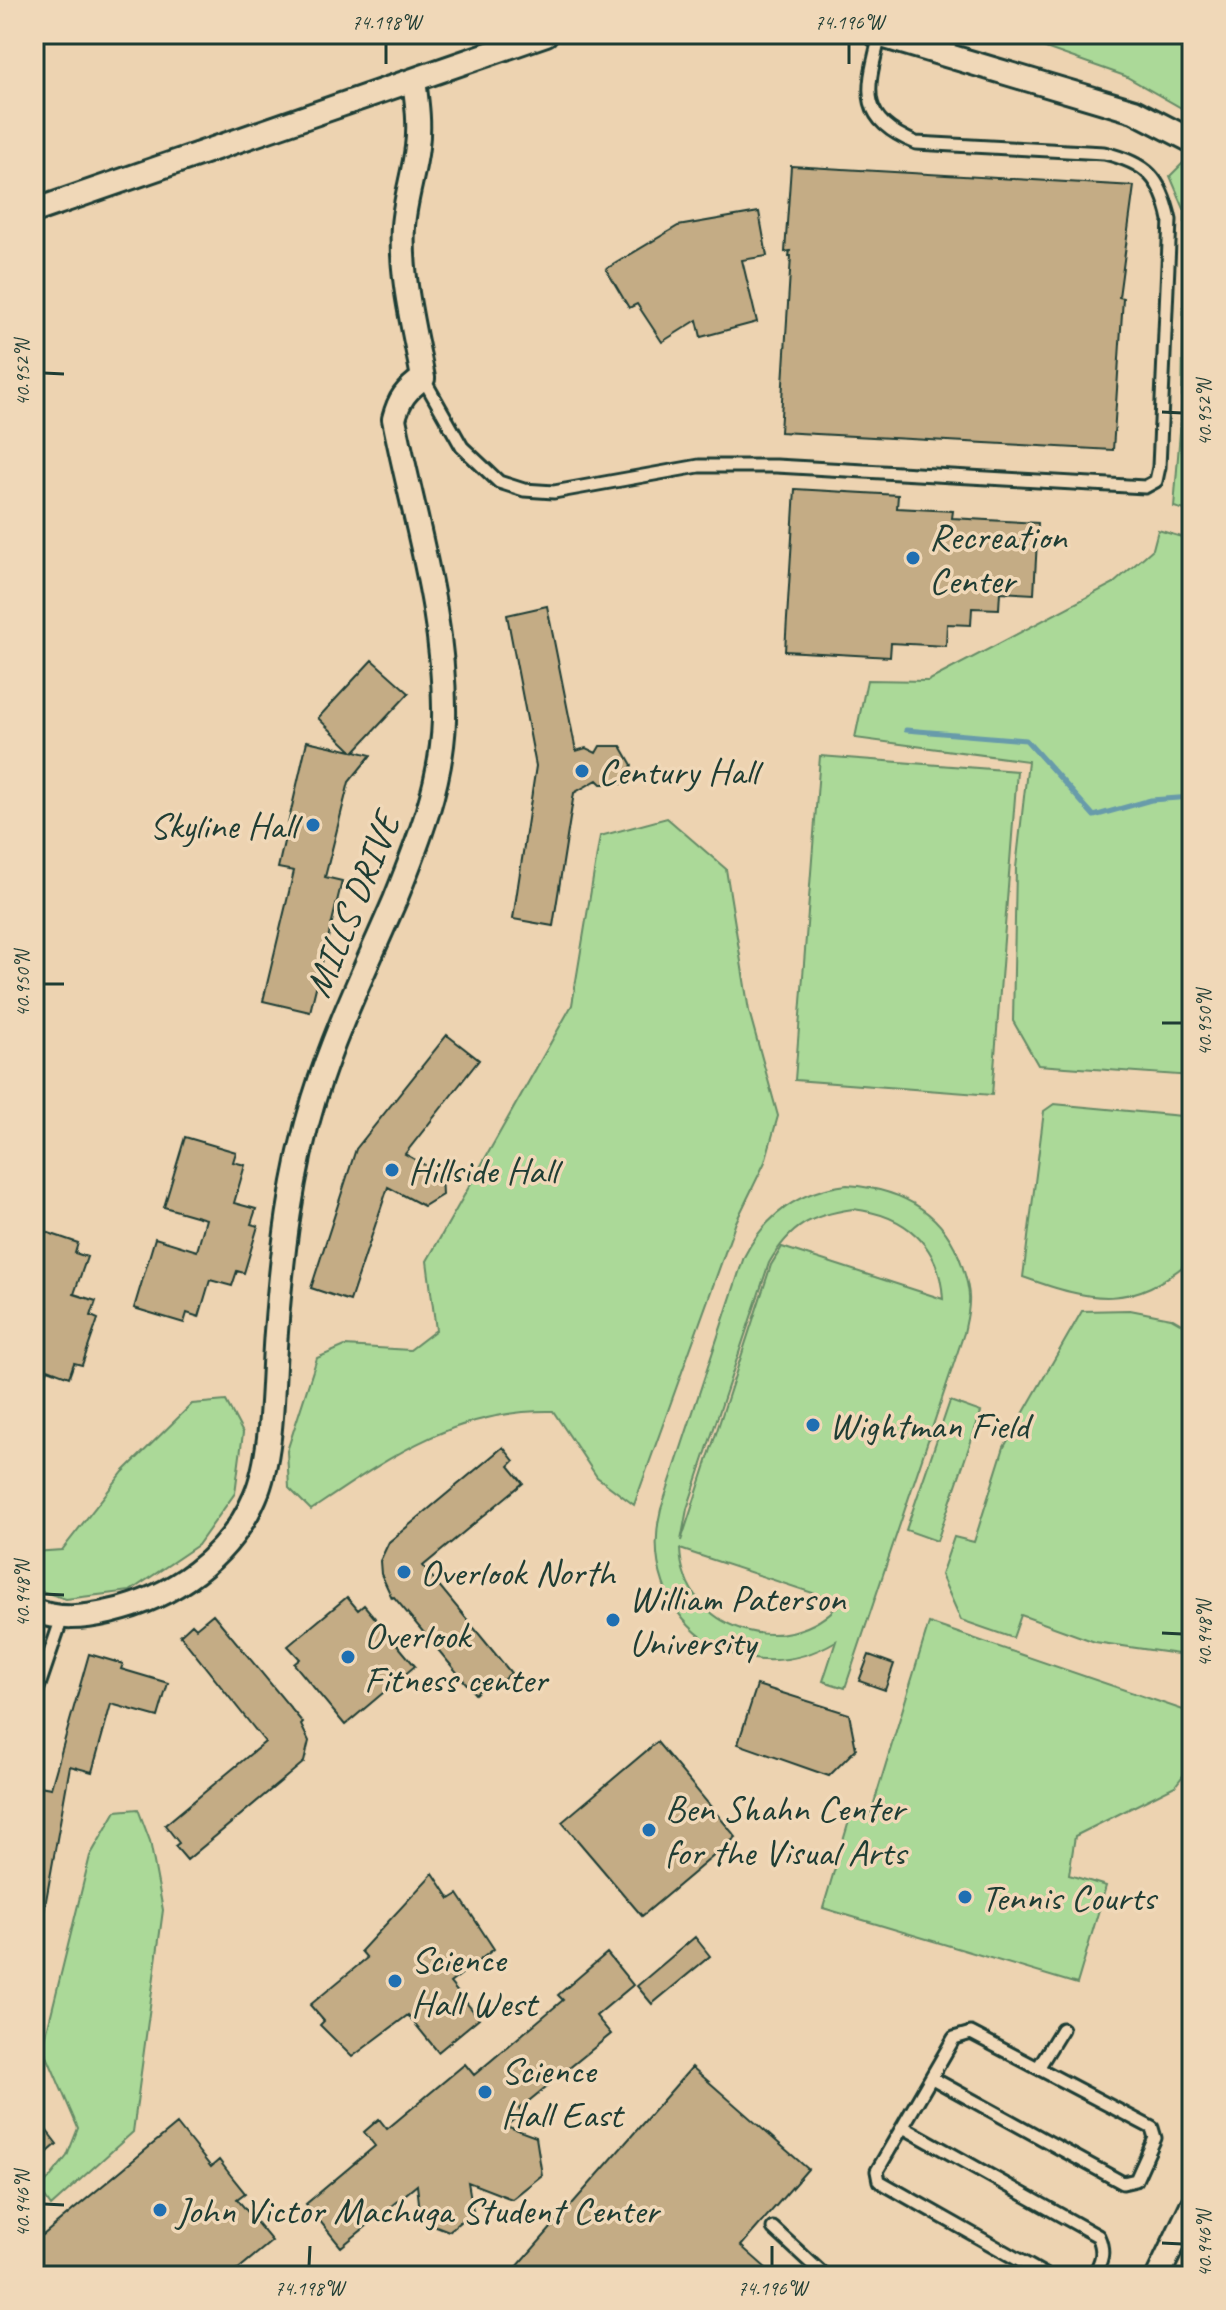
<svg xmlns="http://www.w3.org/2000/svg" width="1226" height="2310" viewBox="0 0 1226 2310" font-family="Caveat,sans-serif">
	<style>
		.green { fill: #abd998; stroke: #658b66; stroke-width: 2; fill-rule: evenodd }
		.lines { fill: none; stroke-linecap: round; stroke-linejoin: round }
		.stream { stroke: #679baa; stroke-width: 5 }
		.building { fill: #c4ac85; stroke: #1f3d34; stroke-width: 2 }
		.service-casing { stroke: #1f3d34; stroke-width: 17 }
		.minor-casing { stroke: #1f3d34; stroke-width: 28 }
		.service { stroke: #f0d8b8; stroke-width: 11 }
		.minor { stroke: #f0d8b8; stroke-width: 22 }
		.ticks { fill: none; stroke: #1f3d34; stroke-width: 3 }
		.poi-dot { fill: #1f6fb2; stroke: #f0d8b8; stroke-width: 3 }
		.labels { text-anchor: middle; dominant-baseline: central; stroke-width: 7; stroke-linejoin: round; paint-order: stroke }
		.poi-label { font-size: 38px; fill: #1f3d34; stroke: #f0d8b8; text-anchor: start }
		.street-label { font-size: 38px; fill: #1f3d34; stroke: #f0d8b8 }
		.neatline { fill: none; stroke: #1f3d34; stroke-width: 3 }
		.ticks-label { font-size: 20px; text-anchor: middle; fill: #1f3d34 }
	</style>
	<rect width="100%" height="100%" fill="#edd3b1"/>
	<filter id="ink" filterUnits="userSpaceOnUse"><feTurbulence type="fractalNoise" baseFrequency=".0125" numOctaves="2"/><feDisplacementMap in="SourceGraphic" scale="16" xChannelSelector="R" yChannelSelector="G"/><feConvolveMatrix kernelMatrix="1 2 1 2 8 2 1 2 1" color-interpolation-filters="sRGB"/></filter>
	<g filter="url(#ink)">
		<path class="green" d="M1022,34H1192V114L1125,76L1017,38Z
			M1192,154V512L1174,507L1182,406L1185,211L1170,176Z
			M1158,530L1192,540V1076L1038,1065L1013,1021L1016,868L1028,761L855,738L867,680L928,681L1114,583L1153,549Z
			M820,756L1017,771L992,1095L795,1080Z
			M667,818L726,869L749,1011L778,1116L765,1162L736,1222L634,1505L597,1477L553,1411C455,1409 388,1458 311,1510L289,1488L287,1451L317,1358L345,1346L410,1350L436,1330L427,1261L572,1005L600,836Z
			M1054,1104L1192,1117V1259C1132,1311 1093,1302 1023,1277L1044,1111Z
			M847,1185C902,1189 944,1211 962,1265C966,1277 970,1290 969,1302C969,1312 966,1323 964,1333L845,1688L823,1681L836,1641C739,1699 634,1617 661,1509L744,1257C766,1214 799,1191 847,1185ZM853,1209C906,1215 940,1245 943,1299L782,1247L771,1265L681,1541L687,1509L769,1263C790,1226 811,1215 853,1209ZM680,1549L840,1602V1603C788,1663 683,1631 680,1549Z
			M1130,1310L1171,1318L1192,1330V1656L1095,1642L1021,1615L1013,1638L961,1620L941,1575L954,1537L974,1542L1004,1447L1082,1311Z
			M226,1401L243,1433L235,1493L198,1545L130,1591L66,1599L34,1589V1552L62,1550L123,1472L192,1404Z
			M950,1401L981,1412L937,1541L906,1530Z
			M929,1623L1192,1713V1764L1175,1786L1075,1836L1069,1875L1106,1886L1077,1984L823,1908L852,1811L870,1816Z
			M138,1809L150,1841L163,1910L133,2132L51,2206L40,2190L67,2156L78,2128L43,2047L90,1856L116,1811Z"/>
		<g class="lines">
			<path class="stream" d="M906,730L1026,740L1094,816L1151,800L1192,797"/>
		</g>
		<path class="building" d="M791,166L1134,186L1119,297L1123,298L1113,450L780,432L791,256H789L790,251L785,252Z
			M759,212L767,256L742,260L757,322L701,337L697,320L662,342L637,304L629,308L606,269L678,226Z
			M795,489L898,495L897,508L953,511L952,518L1038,523L1034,594L1000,592L999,609L972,608L971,625L947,624L946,646L891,643L890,657L785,651Z
			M547,606L576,751L586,748L596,753L600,746H621L632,765L622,784H601L597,780L574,793L553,926L513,919L536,766L507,615Z
			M372,660L409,693L355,751L371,755L349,782L325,877L342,881L310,1012L263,1001L294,871L278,868L307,741L352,751L318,718Z
			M447,1035L479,1060L405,1154L441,1174L442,1195L424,1206L388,1187L350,1301L311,1288L356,1149Z
			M185,1137L236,1152L233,1162L245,1165L234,1203L256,1209L251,1224L258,1226L244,1273L237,1271L232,1286L210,1280L199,1317L187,1313L184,1323L134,1308L155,1238L197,1251L206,1219L164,1207Z
			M34,1228L78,1243L75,1253L87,1257L74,1294L96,1301L91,1316L98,1319L82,1365L74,1363L69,1377L48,1369L36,1402L34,1401V1345L47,1308L34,1304Z
			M503,1447L514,1461L509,1466L523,1483L423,1566L511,1673L497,1685L492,1679L475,1694L394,1597L392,1598L381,1574L380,1561L389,1542Z
			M347,1597L358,1610L364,1605L415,1666L345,1725L294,1664L300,1659L288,1646Z
			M213,1614L303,1723L301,1725L309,1741L304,1762L187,1860L175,1846L179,1843L165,1825L265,1742L180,1635L192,1624L196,1628Z
			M89,1654L123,1664L121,1669L168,1683L158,1717L111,1704L92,1772L70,1766L42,1923L34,1922V1785L51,1788Z
			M869,1655L894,1664L885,1690L859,1681Z
			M757,1685L849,1714L856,1749L829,1776L738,1744Z
			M657,1742L736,1837L642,1916L562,1822Z
			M433,1873L450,1899L458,1894L494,1949L450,1983L479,2018L438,2052L408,2015L352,2057L320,2025L324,2021L310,2005L367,1958L361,1951Z
			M695,1937L710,1956L652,2004L637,1986Z
			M607,1953L633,1985L596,2016L611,2034L519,2109L522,2113L506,2126L536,2137L542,2175L512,2199L468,2182L473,2211L449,2231L421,2220L417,2185L341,2247L306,2204L375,2146L364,2132L379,2119L387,2129L465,2064L474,2075L563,2000L558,1995Z
			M692,2067L808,2169L741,2246L775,2276H509Z
			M34,2114L57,2144L34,2164Z
			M177,2124L211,2167L219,2160L232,2177L245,2193L237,2199L272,2241L230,2276H49L34,2258V2225L43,2235Z"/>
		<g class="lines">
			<g class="service-casing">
				<path id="service" d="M423,378L462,447L499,482L524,490L554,492L699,466H776L1145,487L1156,481L1159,467L1170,220C1161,178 1147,163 1104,153L916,143C856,118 867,89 880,35
					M34,1700L62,1618
					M1038,2068L1062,2029
					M932,2078L1123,2183L1136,2180L1155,2138L1152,2128L971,2033L954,2038L877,2171L879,2181L1047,2276
					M903,2127L1098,2236C1105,2252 1102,2261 1093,2276
					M773,2228L825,2276"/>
			</g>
			<g class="minor-casing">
				<path id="minor" d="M875,34L1134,111L1192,141
					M34,211L546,34
					M34,1611C59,1620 83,1618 109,1612C172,1598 229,1558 255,1497C274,1454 272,1379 276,1332C282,1254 291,1174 314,1099C335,1031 367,965 395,900C418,843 442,783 444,720C446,617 414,519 394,419C399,399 406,390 423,378C414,329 400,276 403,226C405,199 414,174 417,147C420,124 417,103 414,80
					M1158,2276L1192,2205"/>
			</g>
			<use href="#service" class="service"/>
			<use href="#minor" class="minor"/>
		</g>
	</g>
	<path class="ticks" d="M386,64V44M849,64V44M44,373L64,374M1162,412L1182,413M44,984H64M1162,1023H1182M44,1594L64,1595M1162,1633L1182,1634M44,2204L64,2205M1162,2243L1182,2244M309,2266L310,2246M772,2266V2246"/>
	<g class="poi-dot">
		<circle cx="913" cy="558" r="8"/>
		<circle cx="582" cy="771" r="8"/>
		<circle cx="313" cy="825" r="8"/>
		<circle cx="392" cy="1170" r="8"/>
		<circle cx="813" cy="1425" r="8"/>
		<circle cx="404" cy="1572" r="8"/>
		<circle cx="613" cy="1620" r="8"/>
		<circle cx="348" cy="1657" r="8"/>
		<circle cx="649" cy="1830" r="8"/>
		<circle cx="965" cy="1897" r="8"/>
		<circle cx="395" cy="1981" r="8"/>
		<circle cx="485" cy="2092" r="8"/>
		<circle cx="160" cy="2210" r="8"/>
	</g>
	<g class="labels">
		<g class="poi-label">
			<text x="929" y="536">Recreation<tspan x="929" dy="44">Center</tspan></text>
			<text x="598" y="771">Century Hall</text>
			<text x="297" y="825" text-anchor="end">Skyline Hall</text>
			<text x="408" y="1170">Hillside Hall</text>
			<text x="829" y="1425">Wightman Field</text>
			<text x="420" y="1572">Overlook North</text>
			<text x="629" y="1598">William Paterson<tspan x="629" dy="44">University</tspan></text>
			<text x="364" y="1635">Overlook<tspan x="364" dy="44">Fitness center</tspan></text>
			<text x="665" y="1808">Ben Shahn Center<tspan x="665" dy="44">for the Visual Arts</tspan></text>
			<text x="981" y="1897">Tennis Courts</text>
			<text x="411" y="1959">Science<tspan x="411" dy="44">Hall West</tspan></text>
			<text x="501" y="2070">Science<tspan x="501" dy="44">Hall East</tspan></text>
			<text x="176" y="2210">John Victor Machuga Student Center</text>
		</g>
		<g class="street-label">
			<text transform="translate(352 905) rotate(-68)">MILLS DRIVE</text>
		</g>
	</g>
	<rect width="1226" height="2310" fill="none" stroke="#f0d8b8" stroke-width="88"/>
	<rect x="44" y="44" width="1138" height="2222" class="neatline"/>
	<g class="ticks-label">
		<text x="386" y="29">74.198°W</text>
		<text x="849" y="29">74.196°W</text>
		<text transform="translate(22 373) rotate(-90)" y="7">40.952°N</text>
		<text transform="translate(1204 413) rotate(-90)" y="7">40.952°N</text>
		<text transform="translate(22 984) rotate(-90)" y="7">40.950°N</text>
		<text transform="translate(1204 1023) rotate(-90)" y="7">40.950°N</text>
		<text transform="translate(22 1594) rotate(-90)" y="7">40.948°N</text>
		<text transform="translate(1204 1634) rotate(-90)" y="7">40.948°N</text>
		<text transform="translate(22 2204) rotate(-90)" y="7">40.946°N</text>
		<text transform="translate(1204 2244) rotate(-90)" y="7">40.946°N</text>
		<text x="309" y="2295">74.198°W</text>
		<text x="772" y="2295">74.196°W</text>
	</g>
</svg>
